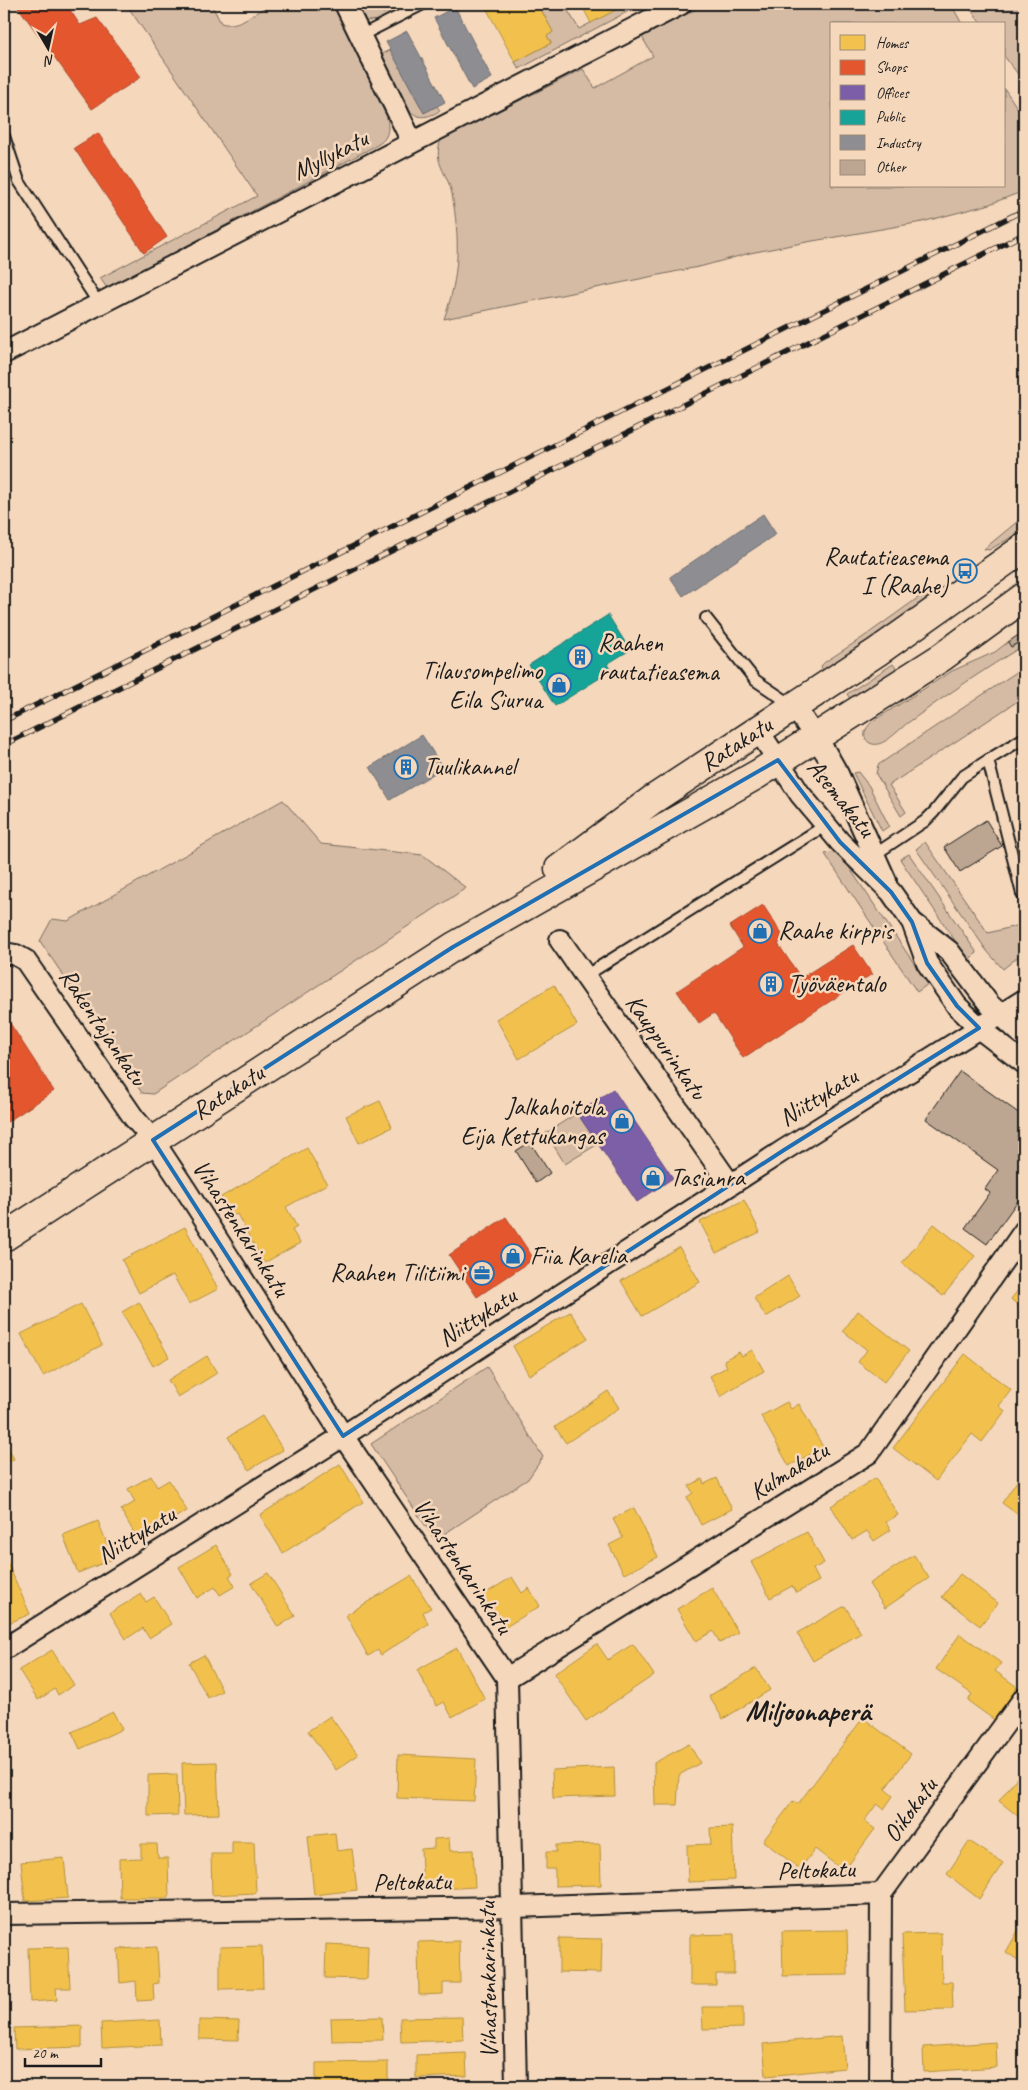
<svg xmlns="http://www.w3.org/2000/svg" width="1028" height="2090" viewBox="0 0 1028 2090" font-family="Caveat,sans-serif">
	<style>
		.green { fill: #d5bba4; stroke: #786c60 }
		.homes { fill: #f2c14e; stroke: #b2903f }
		.shops { fill: #e4572e; stroke: #a84529 }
		.offices { fill: #7b5ea7; stroke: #5e4a7d }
		.public { fill: #17a398; stroke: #187a73 }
		.industry { fill: #8d8d92; stroke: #6b6b6f }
		.building { fill: #bca691; stroke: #1c1c1c }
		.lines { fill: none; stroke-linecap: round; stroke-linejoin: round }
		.service-casing { stroke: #1c1c1c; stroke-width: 14 }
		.minor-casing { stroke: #1c1c1c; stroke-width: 24 }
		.secondary-casing { stroke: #1c1c1c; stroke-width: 31 }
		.service { stroke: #f5d7bb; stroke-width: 10 }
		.minor { stroke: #f5d7bb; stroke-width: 20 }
		.secondary { stroke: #f5d7bb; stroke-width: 28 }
		.rail-casing { stroke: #1c1c1c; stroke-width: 5.5 }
		.rail { stroke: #f5d7bb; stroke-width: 4; stroke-dasharray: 11; stroke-linecap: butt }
		.marked { fill: none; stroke: #1f6fb2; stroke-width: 4; stroke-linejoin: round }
		.labels { text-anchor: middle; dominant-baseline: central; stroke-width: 5; stroke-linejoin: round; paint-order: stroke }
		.street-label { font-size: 25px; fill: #1c1c1c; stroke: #f5d7bb }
		.poi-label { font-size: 25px; fill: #1c1c1c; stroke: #f5d7bb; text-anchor: start }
		.quarter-label { font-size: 28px; font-weight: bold; fill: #1c1c1c; stroke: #f5d7bb }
	</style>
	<rect width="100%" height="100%" fill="#f5d7bb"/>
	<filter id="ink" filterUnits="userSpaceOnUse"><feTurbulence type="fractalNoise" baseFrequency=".02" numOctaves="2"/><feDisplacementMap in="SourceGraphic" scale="10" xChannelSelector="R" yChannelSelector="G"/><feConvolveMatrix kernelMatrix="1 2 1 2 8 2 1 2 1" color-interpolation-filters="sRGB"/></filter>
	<g filter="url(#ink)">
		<path class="green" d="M126,4H211L221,23C239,29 256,10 271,5C282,0 319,4 333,4L387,117C389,130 389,138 377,145L107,288L100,278L257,196Z
			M357,4H378L383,13L393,8L395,12L381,20L366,21Z
			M538,4H564L579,29L627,4H642L519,69L515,62L551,43L547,36L553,32Z
			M706,4H951L962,24H832V186H1004V88L1024,118V191L987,205L922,222L807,242L750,253L703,266L444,319C460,275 460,240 452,194C448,173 432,163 441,140L583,69L595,88L653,56L642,37Z
			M967,4H1015L1024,10V82L1004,56V24H981Z
			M391,50L424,113L437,106L440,111C428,117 420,120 410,111L382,54Z
			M1024,516V530L989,550L984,549Z
			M929,590V596L925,601L877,634L859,652L824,673L821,666L825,662L862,638Z
			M1024,631V645C985,669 946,695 909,722C900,728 882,750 870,743C860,737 866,727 873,721L952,671L995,652L1008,642L1012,647L1024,639L1020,634Z
			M893,664L897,670L851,700L847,694Z
			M1024,667V697L889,785L906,812L901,816L876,774L878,765Z
			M858,772L869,786L889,826L882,831L853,773Z
			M283,800L321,844L423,855L466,888L153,1094L142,1093L40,941L52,919L68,921Z
			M925,842L988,933L1024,924V952L1003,969L987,951L916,849Z
			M831,853L840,854L928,984L917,992L825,854Z
			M909,854L977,953L968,960L900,859Z
			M577,1113L598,1144L565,1164L546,1133Z
			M487,1367L543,1457L528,1479L435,1540L371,1444Z"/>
		<path class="homes" d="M378,4H411L395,12L393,8L383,13Z
			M484,4H538L553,32L547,36L551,43L515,62Z
			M581,4H627L591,23Z
			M554,985L577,1025L519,1059L496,1019Z
			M380,1101L392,1127L359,1143L346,1116Z
			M307,1148L327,1184L286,1207L297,1227L292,1230L300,1243L264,1263L237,1214L232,1216L221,1197Z
			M744,1200L760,1232L716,1253L700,1222Z
			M934,1224L975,1256L943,1296L902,1263Z
			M185,1227L218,1289L189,1304L173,1275L139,1293L122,1260Z
			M679,1247L700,1282L642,1316L621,1281Z
			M788,1276L800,1296L766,1317L754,1298Z
			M1024,1283V1311L1011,1299Z
			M139,1302L169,1357L153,1366L122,1312Z
			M81,1304L102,1345L43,1376L21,1334Z
			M858,1311L909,1351L884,1382L858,1362L867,1350L843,1331Z
			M570,1312L588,1338L529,1375L513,1346Z
			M752,1350L764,1371L728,1391L721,1397L710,1376L727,1367L724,1360L739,1352L742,1356Z
			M965,1354L1011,1390L999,1406L1005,1411L982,1442L972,1434L936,1481L893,1448Z
			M207,1356L217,1373L178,1397L168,1380Z
			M608,1391L619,1408L566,1443L555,1427Z
			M787,1402L791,1409L799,1404L823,1447L789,1466L761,1416Z
			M262,1416L283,1450L249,1470L228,1437Z
			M4,1440L14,1459L4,1464Z
			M340,1464L363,1502L283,1553L260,1515Z
			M1024,1471V1519L1002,1503Z
			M151,1476L157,1487L169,1480L187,1511L137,1538L121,1510L135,1502L128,1489Z
			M717,1478L732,1509L701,1525L687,1497L693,1493L689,1486L702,1479L704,1484Z
			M875,1478L898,1515L886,1522L891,1530L874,1541L867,1531L852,1540L831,1506Z
			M634,1508L658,1557L624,1574L609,1545L623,1538L613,1519Z
			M98,1521L113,1559L78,1573L63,1535Z
			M807,1532L824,1563L813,1569L819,1581L796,1593L792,1586L770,1598L751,1562Z
			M216,1545L233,1574L229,1576L235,1586L220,1595L215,1587L197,1598L179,1567Z
			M4,1555L30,1614L4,1625Z
			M914,1555L929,1578L885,1608L869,1584Z
			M268,1573L295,1616L278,1627L251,1583Z
			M960,1574L998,1603L980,1626L942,1597Z
			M411,1576L431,1608L423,1612L428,1624L381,1655L378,1650L368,1656L346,1615Z
			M512,1577L522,1593L529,1588L540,1606L504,1628L483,1595Z
			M712,1588L738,1632L720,1643L713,1631L696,1641L677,1609Z
			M141,1594L146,1602L154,1597L171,1624L149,1638L143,1628L126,1639L110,1613Z
			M845,1606L861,1633L813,1661L797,1633Z
			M960,1634L1001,1663L995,1671L1020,1689L996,1721L968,1701L972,1694L936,1669Z
			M597,1644L608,1660L633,1644L654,1675L586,1721L554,1674Z
			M457,1648L485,1699L452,1717L444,1702L437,1706L417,1670Z
			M52,1650L74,1685L58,1695L55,1689L38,1700L19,1670Z
			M204,1655L222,1691L208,1698L189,1663Z
			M756,1668L770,1690L723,1719L709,1696Z
			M113,1712L122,1729L80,1749L72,1732Z
			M330,1716L358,1755L336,1770L308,1731Z
			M863,1718L911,1754L885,1789L893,1796L884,1809L877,1804L864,1821L875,1829L844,1871L815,1849L800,1869L763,1841L793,1801L798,1804Z
			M689,1744L700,1763L679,1775L677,1805H655L654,1763Z
			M398,1755L476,1759L474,1801L397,1798Z
			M217,1762L219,1814L184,1815L182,1763Z
			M614,1767L615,1796L553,1798L552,1770Z
			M1024,1768V1821L999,1801Z
			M177,1774L178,1815L148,1816V1775Z
			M732,1827L734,1880L688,1882L687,1845L711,1844L710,1828Z
			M335,1833L337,1851L352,1849L357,1890L314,1895L308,1836Z
			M449,1838L450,1851L473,1850L475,1887L423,1890L421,1849L434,1848V1839Z
			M969,1841L1003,1863L979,1899L947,1874Z
			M232,1842H254L256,1893L212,1895L211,1854H232Z
			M141,1844H157L158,1858H168L169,1898H120L119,1859L141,1858Z
			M600,1844L601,1885L555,1886V1869H546V1852H556V1845Z
			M64,1858L68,1898L25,1901L21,1862Z
			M1022,1924L1024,1926V1964L1006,1952Z
			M847,1930L848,1975L783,1976L782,1931Z
			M941,1933L942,1982H952L953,2009L905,2010L902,1934Z
			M734,1934V1974H716V1985H690V1935Z
			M559,1938L602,1939L601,1973L559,1972Z
			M459,1941L460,1983H443V1994L419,1995L418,1942Z
			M326,1944L368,1946L367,1979L325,1978Z
			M262,1946L263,1988L220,1989V1947Z
			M68,1947L70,1988H56L57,2000L30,2002L28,1948Z
			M157,1947L159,1983L153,1984L154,2000L137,2001L136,1981L120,1983L118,1949Z
			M702,2007H743V2028L703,2029Z
			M382,2017L383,2040L332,2041L331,2018Z
			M462,2017L463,2040L401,2042L400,2018Z
			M160,2020L161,2045L102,2048L101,2023Z
			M199,2020L239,2021L238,2040L199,2039Z
			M82,2026V2047L15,2049L14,2028Z
			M842,2036L845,2068L766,2076L763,2044Z
			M996,2042L997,2067L924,2072L923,2047Z
			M466,2053L467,2076L416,2078V2055Z
			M388,2062V2086H316V2063Z"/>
		<path class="shops" d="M16,4H66L80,25L97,18L141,77L92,109Z
			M98,133L167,237L144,253L74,148Z
			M763,905L785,939L778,944L801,978L853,945L872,974L743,1058L714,1013L699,1023L677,991L743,947L730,926Z
			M4,1014L54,1091L4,1124Z
			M506,1217L534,1259L477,1297L449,1255Z"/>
		<path class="offices" d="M613,1089L673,1178L637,1202L577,1113Z"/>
		<path class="public" d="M608,615L630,650L607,664L611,671L555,706L529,665Z"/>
		<path class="industry" d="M455,7L492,78L472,89L434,18Z
			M407,31L445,102L424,113L386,42Z
			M763,514L776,534L683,596L670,577Z
			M422,735L443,768L390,800L370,767Z"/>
		<path class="building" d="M1020,634L1024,639L1011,647L1008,642Z
			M986,820L1002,846L960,872L944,847Z
			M960,1071L1024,1117V1192L987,1244L965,1228L990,1193L985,1189L998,1170L926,1119Z
			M530,1142L550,1173L536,1183L516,1151Z"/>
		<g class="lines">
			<g class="service-casing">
				<path id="service" d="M360,36L423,4
					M4,136L19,181L99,304
					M706,618L755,680L792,705
					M1024,738L988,760L1022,894H1024
					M874,855L925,821L934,812L962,777L988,760
					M585,976L826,825"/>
			</g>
			<g class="minor-casing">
				<path id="minor" d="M345,4L412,142
					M4,353L681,4
					M794,706L826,753L838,774L886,881
					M758,730L800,794L840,842L891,892L912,922L949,951L989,1004L1024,1036
					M912,922L927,963L957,1006L985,1033L1024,1063
					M560,940L730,1184
					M4,953L16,955L25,960L134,1118L153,1140L186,1190L343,1436L507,1678L516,2086
					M4,1649L343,1436L784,1150L1024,1000
					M507,1678L869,1453L1024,1231
					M4,1914L514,1907L881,1894
					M880,2086L881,1894L1024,1698"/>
			</g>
			<g class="secondary-casing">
				<path id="secondary" d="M559,869L652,800L877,652L1024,548
					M4,1237L453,947L758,774L942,657L1024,597"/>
			</g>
			<use href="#service" class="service"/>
			<use href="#minor" class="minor"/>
			<use href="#secondary" class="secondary"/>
			<g class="rail-casing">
				<path id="rail" d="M4,721L1024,210
					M4,745L1024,234"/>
			</g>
			<use href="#rail" class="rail"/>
		</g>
	</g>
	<path class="marked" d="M778,760L840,842L891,892L912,922L927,963L957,1006L979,1028L784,1150L343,1436L153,1140L453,947Z"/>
	<defs>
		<g id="bus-ring" transform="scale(1.25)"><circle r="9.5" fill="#f5d7bb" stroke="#1f6fb2" stroke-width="1.5"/><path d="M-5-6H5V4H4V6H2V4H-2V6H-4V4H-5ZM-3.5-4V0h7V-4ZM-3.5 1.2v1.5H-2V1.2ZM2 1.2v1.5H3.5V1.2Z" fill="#1f6fb2"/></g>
		<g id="building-ring" transform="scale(1.25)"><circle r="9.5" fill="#f5d7bb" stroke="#1f6fb2" stroke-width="1.5"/><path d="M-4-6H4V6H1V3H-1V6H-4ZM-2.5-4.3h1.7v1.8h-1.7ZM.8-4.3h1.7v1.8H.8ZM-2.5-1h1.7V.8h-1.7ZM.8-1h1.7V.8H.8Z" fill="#1f6fb2"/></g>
		<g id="shop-ring" transform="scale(1.25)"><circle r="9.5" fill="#f5d7bb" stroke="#1f6fb2" stroke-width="1.5"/><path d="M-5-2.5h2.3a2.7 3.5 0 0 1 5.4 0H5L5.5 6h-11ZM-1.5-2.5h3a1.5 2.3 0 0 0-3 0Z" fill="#1f6fb2"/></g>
		<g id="office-ring" transform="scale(1.25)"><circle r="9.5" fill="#f5d7bb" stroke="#1f6fb2" stroke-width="1.5"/><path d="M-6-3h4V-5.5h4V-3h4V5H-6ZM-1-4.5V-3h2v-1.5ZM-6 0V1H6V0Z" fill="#1f6fb2"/></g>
	</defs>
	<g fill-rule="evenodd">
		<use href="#bus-ring" x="965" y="571"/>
		<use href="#building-ring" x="580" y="657"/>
		<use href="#shop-ring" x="559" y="685"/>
		<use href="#building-ring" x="406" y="767"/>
		<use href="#shop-ring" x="760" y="931"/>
		<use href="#building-ring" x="771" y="984"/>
		<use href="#shop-ring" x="622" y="1121"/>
		<use href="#shop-ring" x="653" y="1178"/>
		<use href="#shop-ring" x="513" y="1256"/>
		<use href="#office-ring" x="482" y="1273"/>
	</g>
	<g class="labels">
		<g class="street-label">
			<text transform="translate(330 155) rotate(-27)">Myllykatu</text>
			<text transform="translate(736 744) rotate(-33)">Ratakatu</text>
			<text transform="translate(841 798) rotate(51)">Asemakatu</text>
			<text transform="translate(103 1027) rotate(56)">Rakentajankatu</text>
			<text transform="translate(666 1047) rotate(55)">Kauppurinkatu</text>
			<text transform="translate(228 1092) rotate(-33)">Ratakatu</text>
			<text transform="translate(818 1097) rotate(-32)">Niittykatu</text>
			<text transform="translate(241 1228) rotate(57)">Vihastenkarinkatu</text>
			<text transform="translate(477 1317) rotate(-33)">Niittykatu</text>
			<text transform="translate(789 1471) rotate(-32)">Kulmakatu</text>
			<text transform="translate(136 1535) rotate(-32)">Niittykatu</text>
			<text transform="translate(463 1566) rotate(56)">Vihastenkarinkatu</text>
			<text transform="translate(910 1810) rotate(-54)">Oikokatu</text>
			<text transform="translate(816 1870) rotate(-2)">Peltokatu</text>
			<text transform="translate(412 1882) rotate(-1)">Peltokatu</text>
			<text transform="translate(488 1980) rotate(-91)">Vihastenkarinkatu</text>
		</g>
		<g class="poi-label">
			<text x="948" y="557" text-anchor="end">Rautatieasema<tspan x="948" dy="29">I (Raahe)</tspan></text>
			<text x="598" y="643">Raahen<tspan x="598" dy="29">rautatieasema</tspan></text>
			<text x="542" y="671" text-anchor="end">Tilausompelimo<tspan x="542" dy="29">Eila Siurua</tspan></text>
			<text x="424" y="767">Tuulikannel</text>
			<text x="778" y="931">Raahe kirppis</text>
			<text x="788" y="984">Työväentalo</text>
			<text x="604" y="1107" text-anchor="end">Jalkahoitola<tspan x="604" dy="29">Eija Kettukangas</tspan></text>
			<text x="670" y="1178">Tasianra</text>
			<text x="530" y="1256">Fiia Karelia</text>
			<text x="464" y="1273" text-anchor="end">Raahen Tilitiimi</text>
		</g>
		<g class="quarter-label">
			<text x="808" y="1710">Miljoonaperä</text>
		</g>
	</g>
	<rect width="1028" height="2090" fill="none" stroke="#f5d7bb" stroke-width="20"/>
	<rect x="10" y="10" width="1008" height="2070" fill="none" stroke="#1c1c1c" stroke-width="2" filter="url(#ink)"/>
	<rect x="830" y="22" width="175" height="165" fill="#f5d7bb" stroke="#9e8c7b"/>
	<rect x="840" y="35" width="25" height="15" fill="#f2c14e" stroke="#9e8c7b"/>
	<text x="876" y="48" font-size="15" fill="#1c1c1c">Homes</text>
	<rect x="840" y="60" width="25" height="15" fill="#e4572e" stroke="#9e8c7b"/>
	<text x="876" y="72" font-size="15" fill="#1c1c1c">Shops</text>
	<rect x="840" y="85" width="25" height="15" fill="#7b5ea7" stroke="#9e8c7b"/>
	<text x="876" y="98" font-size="15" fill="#1c1c1c">Offices</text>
	<rect x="840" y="110" width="25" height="15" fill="#17a398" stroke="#9e8c7b"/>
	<text x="876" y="122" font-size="15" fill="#1c1c1c">Public</text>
	<rect x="840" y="135" width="25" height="15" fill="#8d8d92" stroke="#9e8c7b"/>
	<text x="876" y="148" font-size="15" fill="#1c1c1c">Industry</text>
	<rect x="840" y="160" width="25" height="15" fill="#bca691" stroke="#9e8c7b"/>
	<text x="876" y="172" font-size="15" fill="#1c1c1c">Other</text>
	<g transform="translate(48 48) rotate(171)" stroke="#f5d7bb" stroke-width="4" paint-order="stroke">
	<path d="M0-4L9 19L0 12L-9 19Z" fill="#1c1c1c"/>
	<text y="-8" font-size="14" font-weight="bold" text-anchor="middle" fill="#1c1c1c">N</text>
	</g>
	<path d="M25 2058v8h76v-8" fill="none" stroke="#1c1c1c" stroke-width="2.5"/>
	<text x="32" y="2058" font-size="15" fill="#1c1c1c" stroke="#f5d7bb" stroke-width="4" paint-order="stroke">20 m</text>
</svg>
